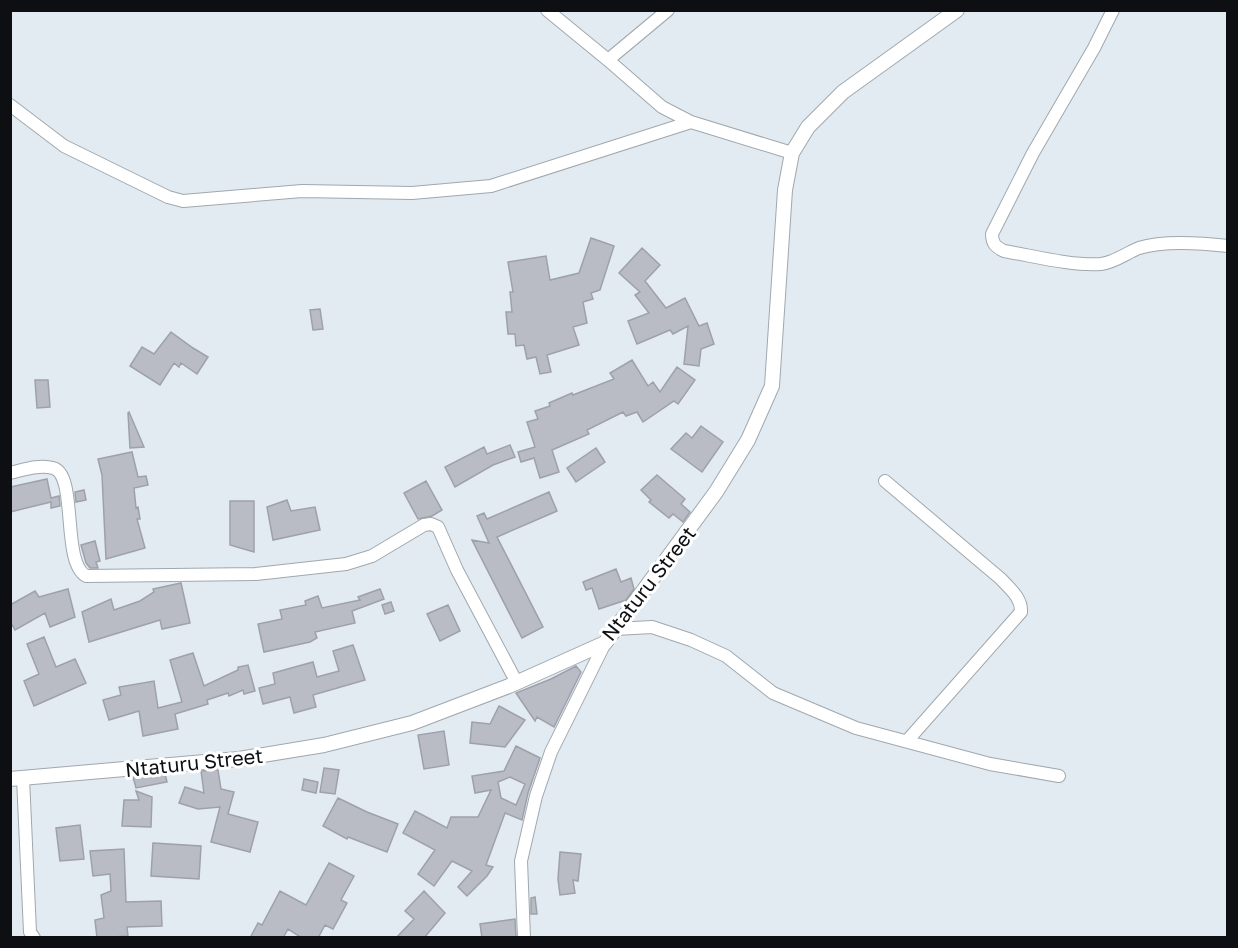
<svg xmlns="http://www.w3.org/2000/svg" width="1238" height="948" viewBox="0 0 1238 948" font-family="'Golos Text',sans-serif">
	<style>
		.building { fill: #b9bcc5; stroke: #9ea1aa; stroke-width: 1.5; fill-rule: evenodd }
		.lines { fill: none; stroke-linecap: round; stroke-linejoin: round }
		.minor-casing { stroke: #a0a8ae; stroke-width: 14 }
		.tertiary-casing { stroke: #a0a8ae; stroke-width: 16 }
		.minor { stroke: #fff; stroke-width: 12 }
		.tertiary { stroke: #fff; stroke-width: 14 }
		.labels { text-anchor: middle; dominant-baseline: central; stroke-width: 6; stroke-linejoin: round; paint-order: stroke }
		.street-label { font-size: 20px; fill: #0d0f12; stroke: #fff }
	</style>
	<rect width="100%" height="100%" fill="#e2ebf1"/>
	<path class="building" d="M591,238L614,246L600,290L591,293L593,299L583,302L587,323L573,327L579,345L547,355L551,372L540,374L536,357L527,359L524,345L516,346L515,334H508L506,312H512L510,292H513L508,262L546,256L550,280L579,273Z
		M642,248L660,265L645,281L666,308L685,298L699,326L707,323L714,344L701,349L699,366L684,364L688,326L673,334L670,330L637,344L628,321L649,313L635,295L640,292L619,273Z
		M320,309L323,329L313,330L310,310Z
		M171,332L193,348L208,357L197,374L181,363L179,367L174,363L160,385L130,366L142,347L154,354Z
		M632,360L648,386L653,382L660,392L677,367L695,380L678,404L674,401L643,422L637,412L626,416L623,412L587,430L589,434L552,450L559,472L540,478L534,458L521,462L518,452L535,447L527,422L538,419L535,411L550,406L549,403L572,393L573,395L614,379L610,373Z
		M35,380H48L50,407L37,408Z
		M129,412L144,447L130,448L128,413Z
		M701,426L723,442L702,472L671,449L686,433L692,438Z
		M510,445L515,457L493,465L455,487L445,467L484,447L487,454Z
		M596,448L605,462L576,482L567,468Z
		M132,452L138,477L146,476L148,485L134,488L136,508L138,507L140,519H137L145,548L106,559L102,475L98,459Z
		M657,475L685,499L681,504L690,512L683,522L673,514L669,518L649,502L651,500L641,490Z
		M47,479L51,498L59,496L60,506L51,508V502L10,512V487Z
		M426,481L442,510L432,516L418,519L404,493Z
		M84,490L86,500L76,502L75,492Z
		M549,492L557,511L497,537L543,627L522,638L472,540L489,543L477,516L484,513L487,519Z
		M287,500L291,511L315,507L320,530L273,540L267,507Z
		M230,501H254V552L230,545Z
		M95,541L100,561L96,562L98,568H90L86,563L81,545Z
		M616,569L621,582L631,578L634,589L626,600L599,609L592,588L586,590L583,582Z
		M181,583L190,623L162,629L160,620L89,642L82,612L111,599L114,610L140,601L154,592L153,589Z
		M68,589L75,617L50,627L45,613L15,630L10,621V605L35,591L39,597Z
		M380,589L384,599L352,611L355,623L315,632L317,638L310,642L264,652L258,624L282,619L280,610L306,605L305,601L318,596L322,608L360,600L358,597Z
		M391,602L394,611L385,614L382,605Z
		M448,605L460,631L440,641L427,614Z
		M44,637L56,667L75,659L86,683L34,706L24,681L39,674L27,644Z
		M353,645L365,680L313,695L316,707L294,713L290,697L263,704L259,688L275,684L273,673L313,662L317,677L339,671L333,651Z
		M193,653L204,686L238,670V667L248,665L255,691L244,694L243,690L229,696L228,693L207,700L208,704L175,714L178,729L143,736L139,711L109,720L103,700L121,695L119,687L154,681L158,708L182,702L170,660Z
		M576,666L581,672L554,727L537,717L535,721L516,693L551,679Z
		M499,706L525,720L505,747L470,743L472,722L490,724Z
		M444,731L449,765L424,769L418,735Z
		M516,746L540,758L528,793L522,820L505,813L486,865L493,867L487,876L467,896L458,887L472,871L452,861L434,886L418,874L435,850L403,833L415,811L447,828L451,817H478L491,790L475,793L472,776L504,771ZM510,777L525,784L516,805L501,798L498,782Z
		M324,768L339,770L335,794L320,792Z
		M218,770L221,789L234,792L228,814L258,822L250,852L211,842L220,807L198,809L179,803L185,787L204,793L201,771Z
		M165,774L167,782L136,788L133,777Z
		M304,779L318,782L316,793L302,790Z
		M136,791L152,797L151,827L122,826L124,800H139Z
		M338,798L367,812L398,824L387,852L348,837L347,839L323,826Z
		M80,825L84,859L60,861L56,828Z
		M153,843L201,846L199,879L151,876Z
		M124,849L126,902L161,901L162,926L127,927L128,936L97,938L95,920L104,918L101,895L111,891L110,874L93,876L90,851Z
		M560,852L581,854L578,881L573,880L575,893L560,895L558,879Z
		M329,863L354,876L341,900L347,903L333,929L325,925L318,938H302L288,929L283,938H250L258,923L262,925L280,891L306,905Z
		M424,891L445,913L424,938H396L414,919L405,911Z
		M535,897L537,914H531V898Z
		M515,919L516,938H482L480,924Z"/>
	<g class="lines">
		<g class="minor-casing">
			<path id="minor" d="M547,10L608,60L662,107L691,122L792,153
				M1113,10L1094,48L1033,153L992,234C992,244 996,247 1004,251C1034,256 1071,266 1101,264C1116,262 1126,253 1139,248C1164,240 1202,243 1228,246
				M608,60L668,10
				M10,105L64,146L168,197L183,201L302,191L412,193L491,186L691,122
				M10,473C23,470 39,464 53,468C78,474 61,562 86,576L256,574L346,564L372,556L424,525L431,524L438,527L457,570L517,683
				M885,481L1001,579C1010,589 1022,598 1021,612L907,741
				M616,629L652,627L691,640L726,656L773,693L856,728L990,764L1059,776
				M23,778L30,932L34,938
				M524,938L521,861L536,796L551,752L605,643"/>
		</g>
		<g class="tertiary-casing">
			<path id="tertiary" d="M10,779L239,759L324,745L412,723L509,686L605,643L716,492L748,440L772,386L785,190L792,153L808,127L843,92L957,10"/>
		</g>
		<use href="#minor" class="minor"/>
		<use href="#tertiary" class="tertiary"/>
	</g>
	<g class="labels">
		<g class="street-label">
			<text transform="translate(648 583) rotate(-52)">Ntaturu Street</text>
			<text transform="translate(194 762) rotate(-6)">Ntaturu Street</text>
		</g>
	</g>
	<rect width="1238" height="948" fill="none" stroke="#0d0f12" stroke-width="24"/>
</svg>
